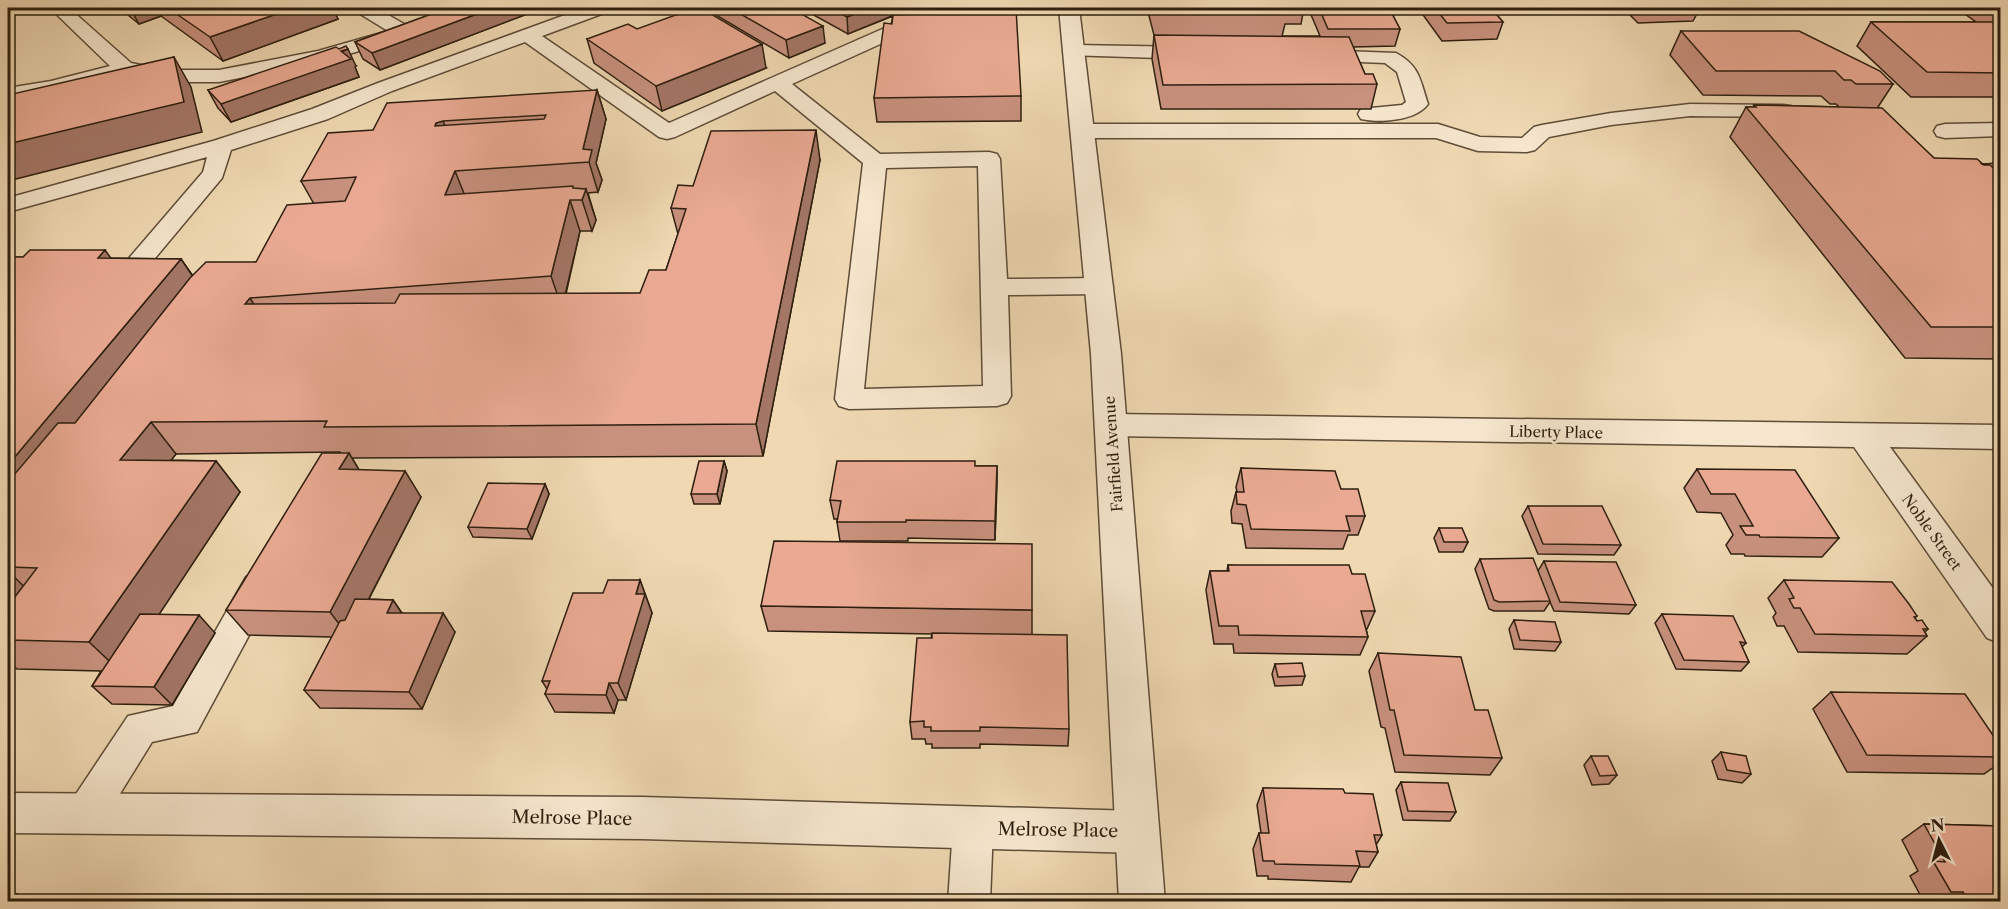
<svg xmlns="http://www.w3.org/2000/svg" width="2008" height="909" viewBox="0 0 2008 909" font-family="'Libre Caslon Text',serif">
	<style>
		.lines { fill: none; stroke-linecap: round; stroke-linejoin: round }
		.service-casing { stroke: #5e4d38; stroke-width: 3 }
		.minor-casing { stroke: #5e4d38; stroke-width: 3 }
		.tertiary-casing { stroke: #5e4d38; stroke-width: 3 }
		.service { fill: #f5e6cd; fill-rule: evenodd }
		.minor { fill: #f5e6cd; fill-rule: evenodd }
		.tertiary { fill: #f5e6cd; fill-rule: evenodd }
		.wall { fill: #c8917e; stroke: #2e1f0f; stroke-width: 1.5 }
		.shaded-wall { fill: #a37666; stroke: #2e1f0f; stroke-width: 1.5 }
		.building { fill: #e9a992; stroke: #2e1f0f; stroke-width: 1.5; fill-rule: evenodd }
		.labels { text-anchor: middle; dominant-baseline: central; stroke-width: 5; stroke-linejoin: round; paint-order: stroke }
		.street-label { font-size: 15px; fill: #2e1f0f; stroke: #f5e6cd }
		.near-street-label { font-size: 18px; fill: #2e1f0f; stroke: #f5e6cd }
	</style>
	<rect width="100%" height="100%" fill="#efd8b2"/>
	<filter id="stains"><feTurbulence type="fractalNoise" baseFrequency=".00333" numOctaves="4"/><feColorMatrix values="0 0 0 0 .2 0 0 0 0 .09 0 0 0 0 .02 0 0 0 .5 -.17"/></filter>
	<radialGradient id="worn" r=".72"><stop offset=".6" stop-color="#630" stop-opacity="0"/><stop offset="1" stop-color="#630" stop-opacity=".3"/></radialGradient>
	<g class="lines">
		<g class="service-casing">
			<path id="service" d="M8,8H18L16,12L8,14Z
				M50,8H69L131,63L166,70H219L318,51L388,31L357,12L355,8H376L411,28L414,32L411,36L321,62L219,82H166L124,74L52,93L8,100V88L51,81L110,66Z
				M584,8H609L607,12L542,36L669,123L930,8H953L951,12L792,84L880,154L989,152L997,154L1000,159L1007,279L1100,278L1109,280L1113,286L1109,292L1100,294L1008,295L1011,396L1007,403L997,406L849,409L839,406L835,399L863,163L775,91L675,137L667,139L659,137L525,42L392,91L328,119L231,150L222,178L146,269L137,272L128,269L124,264L203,172L207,157L8,212V198L213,141L312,109L378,83ZM978,166L983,386L864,389L886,168Z
				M1074,45L1191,47L1198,49L1201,53L1198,57L1191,59L1067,55L1064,51L1067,47Z
				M1317,50L1396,53C1420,66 1420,80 1428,104C1416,121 1380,123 1361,119L1358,114L1361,109L1402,105L1406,102L1397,72L1385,63L1310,60L1307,56L1310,52Z
				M1690,104L1783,105L1791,106L1794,111L1791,116L1783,117L1690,116L1611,125L1549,137L1535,150L1527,152L1478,151L1436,138H1084L1076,136L1073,131L1076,126L1084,124H1438L1480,137L1522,138L1534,127L1542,125L1611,113Z
				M1945,124L2000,123V136L1945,138L1937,136L1934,131L1937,126Z
				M258,573L270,577L275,587L197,732L152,742L100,826L86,832L72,826L66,813L72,800L128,716L173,706L246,577Z
				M973,809L987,815L993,828L990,902H948L953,828L959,815Z"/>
		</g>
		<g class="minor-casing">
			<path id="minor" d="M1111,414L2000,425V449L1890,447L2000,598V643L1987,638L1854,447L1111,436L1100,433L1095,425L1100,417Z
				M8,793L642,797L1137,811L1152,817L1159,832L1152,847L1137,853L642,839L8,833Z"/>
		</g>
		<g class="tertiary-casing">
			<path id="tertiary" d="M1059,8H1079L1121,354L1165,902H1119L1091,354Z"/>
		</g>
		<use href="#service" class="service"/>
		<use href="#minor" class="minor"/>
		<use href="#tertiary" class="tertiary"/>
	</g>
	<path class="wall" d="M123,8H332L338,19L223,61L161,16L139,24L128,15Z
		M421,8H543L380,70L363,59L355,42L432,14Z
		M715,8H791L825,43L789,58L716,15Z
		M801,8H904V11L896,15L1021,96V121L877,122L874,98L893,16L848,34Z
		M1147,8H1304L1301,24H1285L1282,36H1320L1309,10L1310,8H1389L1400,29L1395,46L1353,47L1365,74L1377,84L1371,109H1161L1152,59L1154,35Z
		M1418,8H1491L1503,22L1497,39L1442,41Z
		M1623,8H1700L1693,21L1638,23Z
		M1963,8H2001V103L1994,97H1911L1857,46L1871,22H1976L1965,14L1967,11Z
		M1681,31L1893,84L1878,107L1934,158L1982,164L2001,163V359L1905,358L1730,137L1746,107H1753L1754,105L1839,107L1836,104H1830L1821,96L1703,95L1670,55Z
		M587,39L766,68L662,111L594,63Z
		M356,66L355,67L359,77L231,122L218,108L208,90Z
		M597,90L606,119L596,163L602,180L598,192L588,193L596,220L592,231H580L566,294L640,293L666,270L678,234L671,208L693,186L820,160L763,456L352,458L359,470L421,497L369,599L393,600L402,613L455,632L422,709L320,708L304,690L332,637L248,635L226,610L341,453L340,452L176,454L171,460L216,461L240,492L159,614L215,633L172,705L112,704L92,686L101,671L17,669L8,661V257L181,259L193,276L256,262L314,204L301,181L373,130Z
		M724,461L727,471L720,504H694L691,494Z
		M975,466H997L995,540L908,538V541H840L837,522V519H834L830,500Z
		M1241,468L1341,489L1365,516L1358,535H1348L1343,549L1246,548L1242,524L1232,523L1231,511L1236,492H1237L1236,487Z
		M1697,469L1839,538L1822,557L1745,556L1744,554H1731L1726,545L1733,535L1721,513L1697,512L1684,488Z
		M545,484L549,494L532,539L473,537L468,527Z
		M1528,506L1621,545L1614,555L1538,554L1522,516Z
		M1439,528L1468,542L1463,552H1439L1434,538Z
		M1480,559L1538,571L1544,561L1636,605L1629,614L1554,611L1550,602L1544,611H1494L1489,609L1475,569Z
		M1228,565L1352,574L1375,611L1367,629H1366L1368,637L1360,655L1234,653L1233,644H1214L1206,590L1210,571H1227Z
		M640,580L652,613L626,700H618L614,713L555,712L545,694L547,689L542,681L603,593Z
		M1784,580L1917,616L1915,618L1917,621L1928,629L1925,632L1927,636L1907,654L1798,652L1784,626H1777L1773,617L1776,613L1768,598Z
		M761,606L1032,610V635L1069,729L1068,746L980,744V748H932V744H926L925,739H912L910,722L932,634L768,631Z
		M1662,614L1746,643L1742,647L1749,662L1741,671L1676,669L1655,623Z
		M1514,620L1561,642L1555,651L1514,649L1509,629Z
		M1378,653L1475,710L1502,758L1490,775L1395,772L1385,728L1381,727L1369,671Z
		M1275,664L1305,676L1302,685L1275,686L1272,674Z
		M1831,692L2001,747V762L1984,774L1847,772L1813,709Z
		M1721,752L1751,774L1742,783L1718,779L1712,761Z
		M1591,756L1617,775L1609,784L1592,785L1584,765Z
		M1401,782L1456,812L1450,821L1403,820L1396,790Z
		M1263,788L1345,793L1382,835L1376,845L1378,852L1369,867H1359L1351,882L1268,879V876H1257L1253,849L1259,833H1261L1257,805Z
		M1924,824L2001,826V902H1924L1910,876L1918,871L1902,840Z"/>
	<path class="shaded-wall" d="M130,8H156L161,16L139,24Z
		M294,8H332L338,19L223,61L210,37Z
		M434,8H462L437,17Z
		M493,8H543L380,70L372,53Z
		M870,8H904V11L848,34L847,17Z
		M823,26L825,43L789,58L786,40Z
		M762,44L766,68L662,111L656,86Z
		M348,49L356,66L355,67L359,77L231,122L221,104Z
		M174,57L191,87L202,132L8,181V144Z
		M597,90L606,119L596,163L602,180L598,192L589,162L583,149Z
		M443,121L455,151L435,126L436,123Z
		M816,130L820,160L763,456L756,424Z
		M455,171L467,201L445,195Z
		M586,189L596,220L592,231L582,200Z
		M570,200L580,231L562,308L551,276Z
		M105,250L128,282L98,258Z
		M181,259L202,290L8,535V465Z
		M250,298L270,330L245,304Z
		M151,422L176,454L147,491L120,460Z
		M349,453L365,480L339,469Z
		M216,461L240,492L121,672L89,642Z
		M724,461L727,471L720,504L717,494Z
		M997,466V485L995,540V521Z
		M405,471L421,497L349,637L330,612Z
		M545,484L549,494L532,539L527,529Z
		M8,571L36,598L8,608Z
		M640,580L652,613L626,700L618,683L636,594Z
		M393,600L405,618L387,613Z
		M443,613L455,632L422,709L409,692Z
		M199,615L215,633L172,705L154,687Z
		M609,683L618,700L614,713L606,695Z
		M17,894L30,902H13Z"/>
	<path class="building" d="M168,8H294L210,37Z
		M448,8H493L372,53L355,42Z
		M695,8H701L762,44L656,86L587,39L628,24L637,29Z
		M730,8H791L823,26L786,40Z
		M830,8H870L847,17Z
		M921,8H1016L1021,96L874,98L884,23L892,24L893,15L920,14Z
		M1156,8H1284L1287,13L1157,14Z
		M1319,8H1389L1400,29H1328Z
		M1435,8H1491L1503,22L1447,23Z
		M1871,22H1995L2001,26V73L1927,72Z
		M1681,31H1799L1880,71L1893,84H1856L1851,80H1844L1835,71H1716Z
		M1154,35L1349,37L1365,74H1373L1377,84L1163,85Z
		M346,46L348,49L341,51L351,59L221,104L208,90L336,47L339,49Z
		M174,57L184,102L8,144V95Z
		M597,90L583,149L592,150L589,162L455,171L445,195L573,186V188L586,189L582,200H570L551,276L250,298L245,304L395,303L400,294L640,293L649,270H666L686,209L671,208L678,185L693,186L711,131L816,130L756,424L324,427L327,421L151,422L120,460L216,461L89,642L8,640V606L37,568L8,567V482L58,423H75L190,278L206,262H256L287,205L345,201L356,177L301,181L328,133L373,130L387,103ZM546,115L544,119L435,126L436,123L443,121Z
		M1754,105L1882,108L1934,158L1977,159L1984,165H1990L2001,175V327H1931L1746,107H1756Z
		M2001,163V175L1990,165H1984L1982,164Z
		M30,250H105L98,258L181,259L8,465V257H23Z
		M322,453H349L339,469L405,471L330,612L226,610Z
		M699,461H724L717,494H691Z
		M837,461H975V466H997L995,521L906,520V522H837L841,501L830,500Z
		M1241,468L1335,471L1341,489H1358L1365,516H1346L1350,531L1251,529L1246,505L1237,504L1236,492H1244Z
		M1697,469L1795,470L1839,538L1760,537L1759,535H1746L1740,526H1753L1735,494H1711Z
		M488,483L545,484L527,529L468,527Z
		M1528,506H1602L1621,545L1543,544Z
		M1439,528H1462L1468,542H1444Z
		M774,541L1032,544V610L761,606Z
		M1533,558L1550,601L1499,602L1494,600L1480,559Z
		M1544,561L1616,562L1636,605L1560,602Z
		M1228,565H1349L1352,574H1365L1375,611H1361L1368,637L1239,635L1238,626H1219L1210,571H1229Z
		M608,580H640L636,594H645L618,683H609L606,695L545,694L550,681H542L573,593H603Z
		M1784,580L1892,582L1909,604L1917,616L1914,617L1917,621L1922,620L1928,629H1923L1927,636L1815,634L1800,608H1794L1789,599L1794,598Z
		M355,599L393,600L387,613H443L409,692L304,690L340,621L345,620Z
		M140,614L199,615L154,687L92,686Z
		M1662,614L1733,616L1746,643L1740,642L1749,662L1684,660Z
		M1514,620L1555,622L1561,642L1520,640Z
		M932,633L1067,635L1069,729L980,727V731H931V727H924V721L910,722L917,638H932Z
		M1378,653L1461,657L1475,710H1488L1502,758L1404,755L1394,710H1390Z
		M1302,663L1305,676L1278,677L1275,664Z
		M1831,692L1965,694L2001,747V757L1867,755Z
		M1721,752L1746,756L1751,774L1727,770Z
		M1591,756H1608L1617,775L1600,776Z
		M1401,782L1448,783L1456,812L1408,811Z
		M1263,788L1343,789L1345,793L1373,794L1382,835H1374L1378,852L1356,851L1360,866L1275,864L1274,861H1263L1259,833H1269Z
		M1924,824L2001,826V900L1967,899L1963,892H1951L1933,861L1945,862Z
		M8,894H17L13,902H8Z
		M204,896L270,899L269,902H202Z
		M76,899L143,901L75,902Z"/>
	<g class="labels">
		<g class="street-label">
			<text transform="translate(1556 432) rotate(1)">Liberty Place</text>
			<text transform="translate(1113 454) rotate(-94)">Fairfield Avenue</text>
			<text transform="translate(1932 532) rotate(54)">Noble Street</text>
		</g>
		<g class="near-street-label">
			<text transform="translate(572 818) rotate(1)">Melrose Place</text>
			<text transform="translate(1058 830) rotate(1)">Melrose Place</text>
		</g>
	</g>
	<rect width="2008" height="909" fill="none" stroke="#efd8b2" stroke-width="30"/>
	<rect x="9" y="9" width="1990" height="891" fill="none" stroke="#2e1f0f" stroke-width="3"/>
	<rect x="15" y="15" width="1978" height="879" fill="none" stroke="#2e1f0f" stroke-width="1.5"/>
	<g transform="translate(1939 840) rotate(354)" stroke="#f5e6cd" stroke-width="4.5" paint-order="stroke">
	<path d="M0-4.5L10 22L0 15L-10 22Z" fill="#2e1f0f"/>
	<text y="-9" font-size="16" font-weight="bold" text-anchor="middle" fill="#2e1f0f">N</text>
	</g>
	<rect width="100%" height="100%" filter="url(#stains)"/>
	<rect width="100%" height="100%" fill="url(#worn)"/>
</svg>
